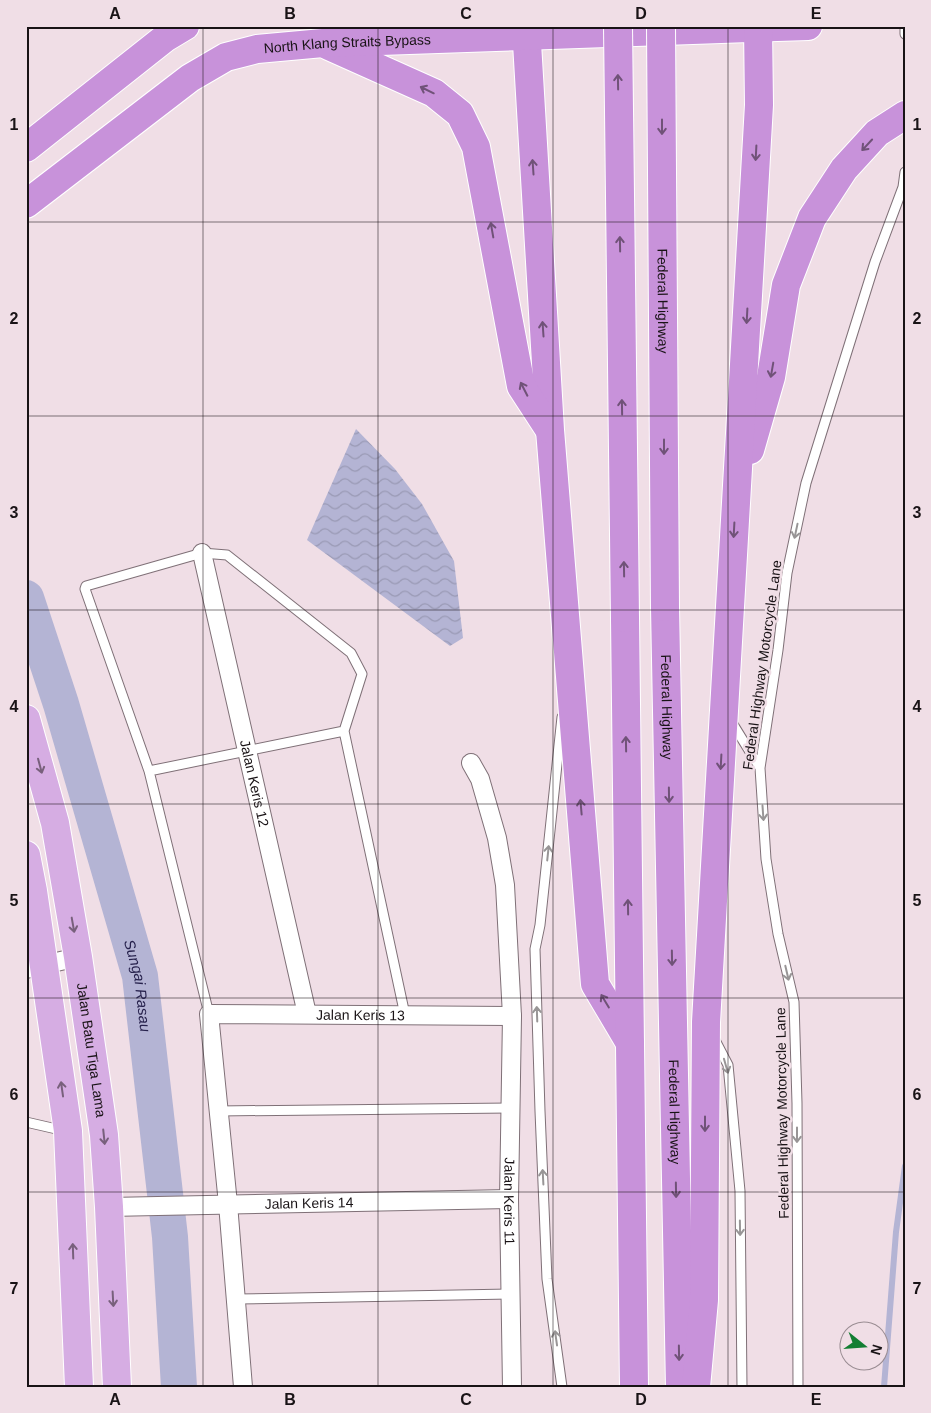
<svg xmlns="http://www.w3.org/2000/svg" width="931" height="1413" viewBox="0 0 931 1413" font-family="Helvetica,sans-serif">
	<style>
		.water { fill: url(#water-waves) }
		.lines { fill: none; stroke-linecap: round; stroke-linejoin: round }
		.stream { stroke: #b4b4d4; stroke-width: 6 }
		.river { stroke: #b4b4d4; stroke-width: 36 }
		.service-casing { stroke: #7f7077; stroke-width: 11 }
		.minor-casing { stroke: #7f7077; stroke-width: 20 }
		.primary-casing { stroke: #fff; stroke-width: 30 }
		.trunk-casing { stroke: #fff; stroke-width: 30 }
		.service { stroke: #fff; stroke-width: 9 }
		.minor { stroke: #fff; stroke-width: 18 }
		.primary { stroke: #d6ade3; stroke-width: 28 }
		.trunk { stroke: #c892da; stroke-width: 28 }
		.trunk-bridge-casing { stroke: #fff; stroke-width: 30; stroke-linecap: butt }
		.trunk-bridge { stroke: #c892da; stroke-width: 28 }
		.oneway { stroke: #705278 }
		.oneway2 { stroke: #989596 }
		.oneway3 { stroke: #78607c }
		.grid { fill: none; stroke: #191316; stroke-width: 1; stroke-opacity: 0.55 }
		.labels { text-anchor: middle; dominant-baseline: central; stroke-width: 5; stroke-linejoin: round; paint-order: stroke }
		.street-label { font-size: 14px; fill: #191316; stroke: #f0dee6 }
		.water-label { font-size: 15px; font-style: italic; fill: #27224d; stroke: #f0dee6 }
		.neatline { fill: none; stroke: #191316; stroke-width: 2 }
		.grid-label { font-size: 16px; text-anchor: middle; font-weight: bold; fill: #191316 }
	</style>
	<defs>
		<pattern id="water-waves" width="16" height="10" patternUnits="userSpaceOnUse" patternTransform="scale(1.25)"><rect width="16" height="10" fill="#b4b4d4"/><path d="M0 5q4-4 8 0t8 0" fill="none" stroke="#9a9ab5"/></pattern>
	</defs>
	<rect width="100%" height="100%" fill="#f0dee6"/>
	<path class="water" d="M356,429L395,469L422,504L454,561L463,638L450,646L307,540Z"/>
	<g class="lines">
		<path class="stream" d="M884,1387L896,1232L905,1166"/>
		<path class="river" id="s1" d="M26,598L61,704L140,976L170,1237L179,1387"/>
		<g class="service-casing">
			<path id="service" d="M905,26V34
				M562,717L540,925L535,949L540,1111L547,1279L562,1387
				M731,721L760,768
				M149,771L344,731
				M209,1014L149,771L85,589L86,586L202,553L227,555L351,653L362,674L344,731L405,1015
				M715,1040L728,1065L740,1191L742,1387
				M218,1111L510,1108
				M26,1122L65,1131
				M236,1299L511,1294
				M798,1387L797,1103L794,1002L778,934L766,859L760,768L778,650L787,573L806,483L875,262L903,187L905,172"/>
		</g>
		<g class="minor-casing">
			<g id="minor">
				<path id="s2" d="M202,553L307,1014"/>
				<path id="s3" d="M471,763L480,779L497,838L505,885L512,1016L509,1199L512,1387"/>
				<path d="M26,969L78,957"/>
				<path id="s4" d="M109,1207L509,1199"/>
				<path id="s5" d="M243,1387L228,1204L209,1014L512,1016"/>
			</g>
		</g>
		<g class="primary-casing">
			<g id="primary">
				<path id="s6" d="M26,719L55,823L78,957L104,1135L109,1207L117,1387"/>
				<path d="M26,855L33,891L68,1131L79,1387"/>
			</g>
		</g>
		<g class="trunk-casing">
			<g id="trunk">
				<path d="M526,26L550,430L595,984L630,1043"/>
				<path d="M329,46L434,93L460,114L476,147L521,386L549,429"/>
				<path d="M26,148L165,38L185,26"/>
				<path id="s7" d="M26,204L190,78L226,57L257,49L323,43L808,26"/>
				<path d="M750,450L771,377L786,285L812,218L844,169L877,133L905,115"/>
				<path id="s8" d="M665,607L680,1387"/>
				<path d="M625,618L634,1387"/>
				<path d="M696,1387L704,1300L706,1022L759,105L758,26"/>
			</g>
		</g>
		<use href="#service" class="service"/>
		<use href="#minor" class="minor"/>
		<use href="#primary" class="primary"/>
		<use href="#trunk" class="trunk"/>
		<g class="trunk-bridge-casing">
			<g id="trunk-bridge">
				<path d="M618,26L625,618"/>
				<path id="s9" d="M661,26L665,607"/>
			</g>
		</g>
		<use href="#trunk-bridge" class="trunk-bridge"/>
	</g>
	<defs><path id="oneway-shaft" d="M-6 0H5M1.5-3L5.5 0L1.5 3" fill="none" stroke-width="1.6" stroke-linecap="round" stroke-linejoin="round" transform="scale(1.25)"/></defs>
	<g class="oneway">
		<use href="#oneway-shaft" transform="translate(618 82) rotate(-91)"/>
		<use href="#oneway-shaft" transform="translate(427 90) rotate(-154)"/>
		<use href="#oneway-shaft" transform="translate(662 127) rotate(90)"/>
		<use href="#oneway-shaft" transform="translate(867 145) rotate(133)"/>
		<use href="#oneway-shaft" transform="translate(756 153) rotate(93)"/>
		<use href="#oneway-shaft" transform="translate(533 167) rotate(-94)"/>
		<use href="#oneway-shaft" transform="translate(492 230) rotate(-100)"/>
		<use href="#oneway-shaft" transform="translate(620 244) rotate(-91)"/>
		<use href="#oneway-shaft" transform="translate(747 316) rotate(93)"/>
		<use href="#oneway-shaft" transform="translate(543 329) rotate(-94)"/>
		<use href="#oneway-shaft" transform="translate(772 370) rotate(100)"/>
		<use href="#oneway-shaft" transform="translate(524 389) rotate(-117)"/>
		<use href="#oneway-shaft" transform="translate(622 407) rotate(-91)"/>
		<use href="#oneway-shaft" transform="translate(664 447) rotate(90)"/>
		<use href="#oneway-shaft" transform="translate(734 530) rotate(93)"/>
		<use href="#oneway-shaft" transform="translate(624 569) rotate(-91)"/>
		<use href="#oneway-shaft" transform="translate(626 744) rotate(-91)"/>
		<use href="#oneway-shaft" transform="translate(721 762) rotate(93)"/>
		<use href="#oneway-shaft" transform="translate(669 795) rotate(89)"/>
		<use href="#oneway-shaft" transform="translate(581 807) rotate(-95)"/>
		<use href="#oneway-shaft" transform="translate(628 907) rotate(-91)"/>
		<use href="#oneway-shaft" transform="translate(672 958) rotate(89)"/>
		<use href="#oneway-shaft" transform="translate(605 1001) rotate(-121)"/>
		<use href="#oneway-shaft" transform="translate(705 1124) rotate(90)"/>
		<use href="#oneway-shaft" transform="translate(676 1190) rotate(89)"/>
		<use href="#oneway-shaft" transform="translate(679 1353) rotate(89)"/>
	</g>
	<g class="oneway2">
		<use href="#oneway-shaft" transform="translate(796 531) rotate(102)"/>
		<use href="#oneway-shaft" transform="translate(763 813) rotate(86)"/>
		<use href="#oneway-shaft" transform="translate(548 853) rotate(-84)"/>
		<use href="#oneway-shaft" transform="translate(787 973) rotate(77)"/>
		<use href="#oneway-shaft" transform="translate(537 1014) rotate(-92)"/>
		<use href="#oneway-shaft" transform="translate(726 1066) rotate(74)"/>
		<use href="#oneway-shaft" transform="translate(797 1135) rotate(90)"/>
		<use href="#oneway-shaft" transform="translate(543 1177) rotate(-93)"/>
		<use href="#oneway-shaft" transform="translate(740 1228) rotate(89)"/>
		<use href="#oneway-shaft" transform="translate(556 1338) rotate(-98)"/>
	</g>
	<g class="oneway3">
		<use href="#oneway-shaft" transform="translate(40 766) rotate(75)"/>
		<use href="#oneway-shaft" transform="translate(73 925) rotate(80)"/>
		<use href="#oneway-shaft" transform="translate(62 1089) rotate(-98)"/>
		<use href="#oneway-shaft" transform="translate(104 1137) rotate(84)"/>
		<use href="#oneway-shaft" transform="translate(73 1251) rotate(-92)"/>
		<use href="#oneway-shaft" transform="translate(113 1299) rotate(87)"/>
	</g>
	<path class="grid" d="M203,26V1387M378,26V1387M553,26V1387M728,26V1387M26,222H905M26,416H905M26,610H905M26,804H905M26,998H905M26,1192H905"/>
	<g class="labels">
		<g class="street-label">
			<text stroke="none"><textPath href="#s7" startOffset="371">North Klang Straits Bypass</textPath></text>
			<text stroke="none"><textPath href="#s9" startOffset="275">Federal Highway</textPath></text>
			<text transform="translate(762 665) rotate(-82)">Federal Highway Motorcycle Lane</text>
			<text stroke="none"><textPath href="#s8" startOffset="100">Federal Highway</textPath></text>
			<text stroke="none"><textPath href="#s2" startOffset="236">Jalan Keris 12</textPath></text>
			<text stroke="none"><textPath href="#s5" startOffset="526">Jalan Keris 13</textPath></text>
			<text stroke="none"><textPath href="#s6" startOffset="338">Jalan Batu Tiga Lama</textPath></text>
			<text stroke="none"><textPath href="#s8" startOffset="505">Federal Highway</textPath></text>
			<text transform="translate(782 1113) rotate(-91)">Federal Highway Motorcycle Lane</text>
			<text stroke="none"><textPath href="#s3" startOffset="444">Jalan Keris 11</textPath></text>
			<text stroke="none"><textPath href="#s4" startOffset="200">Jalan Keris 14</textPath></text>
		</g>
		<g class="water-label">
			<text stroke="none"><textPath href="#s1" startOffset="404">Sungai Rasau</textPath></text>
		</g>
	</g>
	<rect width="931" height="1413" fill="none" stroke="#f0dee6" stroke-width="55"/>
	<g transform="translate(864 1346) rotate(107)"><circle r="24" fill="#f0dee6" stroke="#9a8d93"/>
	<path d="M0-4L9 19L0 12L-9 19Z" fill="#137e33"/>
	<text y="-8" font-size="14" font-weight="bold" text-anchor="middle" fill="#191316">N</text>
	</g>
	<rect x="28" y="28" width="876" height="1358" class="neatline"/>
	<g class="grid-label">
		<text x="115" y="19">A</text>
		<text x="290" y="19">B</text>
		<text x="466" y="19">C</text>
		<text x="641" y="19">D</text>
		<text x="816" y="19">E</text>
		<text x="14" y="130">1</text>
		<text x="917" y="130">1</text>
		<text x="14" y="324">2</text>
		<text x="917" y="324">2</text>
		<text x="14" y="518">3</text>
		<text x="917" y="518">3</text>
		<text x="14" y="712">4</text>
		<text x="917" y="712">4</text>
		<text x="14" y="906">5</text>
		<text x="917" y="906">5</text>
		<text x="14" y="1100">6</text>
		<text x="917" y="1100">6</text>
		<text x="14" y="1294">7</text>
		<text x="917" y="1294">7</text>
		<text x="115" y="1405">A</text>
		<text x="290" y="1405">B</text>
		<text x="466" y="1405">C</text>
		<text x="641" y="1405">D</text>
		<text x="816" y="1405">E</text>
	</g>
</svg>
